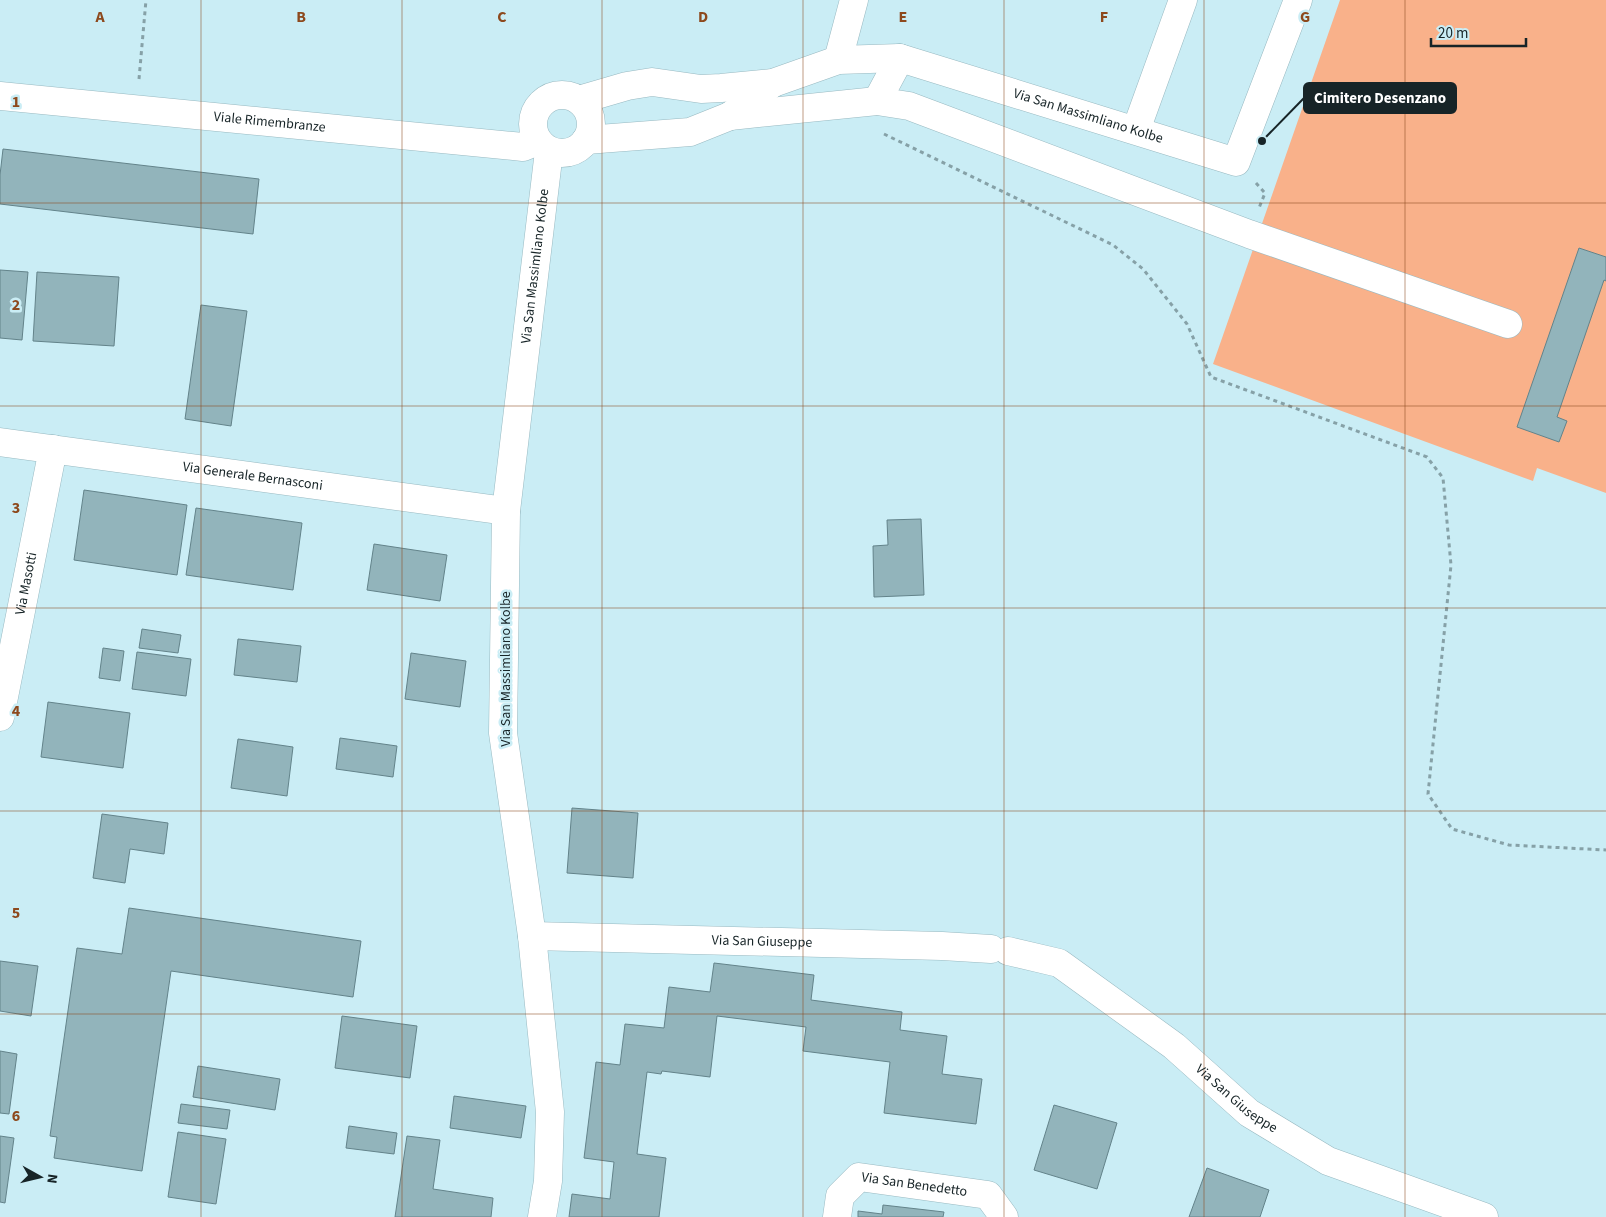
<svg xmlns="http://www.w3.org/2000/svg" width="1606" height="1217" viewBox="0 0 1606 1217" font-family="'Source Sans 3',sans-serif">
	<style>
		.green { fill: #f9b18a }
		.building { fill: #92b4bb; stroke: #63838a }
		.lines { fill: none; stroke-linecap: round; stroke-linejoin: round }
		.minor-casing { stroke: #98b9c1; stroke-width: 29 }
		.path { stroke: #86a1a7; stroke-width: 3; stroke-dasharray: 4 4; stroke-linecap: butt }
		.minor { stroke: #fff; stroke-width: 28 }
		.grid { fill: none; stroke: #8d491d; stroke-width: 1; stroke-opacity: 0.55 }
		.labels { text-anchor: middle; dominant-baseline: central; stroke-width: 5; stroke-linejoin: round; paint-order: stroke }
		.street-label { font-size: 14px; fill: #172427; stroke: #caedf5 }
		.grid-label { font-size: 16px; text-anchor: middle; font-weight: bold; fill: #8d491d; stroke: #caedf5; stroke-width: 5; stroke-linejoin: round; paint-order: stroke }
		.leader { fill: none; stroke: #172427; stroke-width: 2 }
		.callout-dot { fill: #172427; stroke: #caedf5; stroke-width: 2 }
		.callout { fill: #172427; stroke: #172427; stroke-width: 2 }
		.callout-label { font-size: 15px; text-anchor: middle; font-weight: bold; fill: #fff }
	</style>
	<rect width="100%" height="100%" fill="#caedf5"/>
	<path class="green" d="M1340,0H1606V493L1537,468L1533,481L1213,364Z"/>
	<path class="building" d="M3,149L259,179L253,234L0,204V175Z
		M1579,248L1606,257V281L1604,280L1557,417L1567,421L1559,442L1517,427Z
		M0,270L28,272L22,340L0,338Z
		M37,272L119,277L114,346L33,341Z
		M201,305L247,311L231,426L185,419Z
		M84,490L187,505L177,575L74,560Z
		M196,508L302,523L293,590L186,575Z
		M921,519L924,595L874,597L873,546L888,545L887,520Z
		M374,544L447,555L440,601L367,590Z
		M142,629L181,635L178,653L139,648Z
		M238,639L301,646L297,682L234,675Z
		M103,648L124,651L120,681L99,678Z
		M137,652L191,659L186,696L132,689Z
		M411,653L466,661L460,707L405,699Z
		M48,702L130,713L123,768L41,757Z
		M340,738L397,746L393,777L336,769Z
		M238,739L293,747L287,796L231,788Z
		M572,808L638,813L633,878L567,873Z
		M102,814L168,823L164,854L130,849L125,883L93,878Z
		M129,908L361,941L353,997L171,971L142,1171L54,1158L57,1137L50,1136L77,948L122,954Z
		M0,961L38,966L31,1016L0,1011Z
		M714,963L814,975L811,1000L902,1012L900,1030L947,1036L942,1074L982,1079L976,1124L884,1113L890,1062L803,1051L806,1027L717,1016L710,1077L662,1071L661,1074L647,1072L637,1154L666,1158L659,1217H569L572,1194L610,1199L614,1162L584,1158L596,1062L620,1065L625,1024L664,1028L669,987L710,992Z
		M342,1016L417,1026L410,1078L335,1068Z
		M0,1051L17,1054L9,1114L0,1113Z
		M198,1066L280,1079L275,1110L193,1097Z
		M454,1096L526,1106L521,1138L450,1128Z
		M181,1104L230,1110L227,1129L178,1123Z
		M1054,1105L1117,1123L1097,1189L1034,1170Z
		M349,1126L397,1133L394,1154L346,1148Z
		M178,1132L226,1139L216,1204L168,1197Z
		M0,1136L14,1138L5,1203L0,1202Z
		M407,1136L440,1140L433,1189L493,1198L491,1217H395Z
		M1207,1168L1269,1190L1260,1217H1189Z
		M883,1205L944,1212L943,1217H858V1211L882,1214Z"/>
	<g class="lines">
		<g class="minor-casing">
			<g id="minor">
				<path d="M900,58L877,101L909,106L1249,234L1508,324"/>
				<path d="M838,60L854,0"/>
				<circle cx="562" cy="124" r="29"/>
				<path id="s1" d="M0,96L523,147L538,141"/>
				<path id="s2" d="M579,100L627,86L652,82L701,89L721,88L773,83L838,60L900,58L1236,162L1298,0"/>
				<path d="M730,116L877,101"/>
				<path d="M1136,130L1183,0"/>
				<path d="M586,140L690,132L730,116L773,83"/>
				<path id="s3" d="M0,442L506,511"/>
				<path id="s4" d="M0,717L53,449"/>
				<path id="s5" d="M532,936L942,946L991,949"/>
				<path id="s6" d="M1008,951L1059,963L1174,1046L1249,1113L1328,1161L1484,1217"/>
				<path id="s7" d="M542,1217L548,1181L550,1112L532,936L503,733L506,511L549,151"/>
				<path id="s8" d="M837,1217L840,1196L859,1177L988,1195L1004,1217"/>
			</g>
		</g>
		<path class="path" d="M139,79L146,0
			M884,134L1113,245L1143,269L1187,324L1211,377L1427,457L1443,478L1451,565L1428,794L1452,829L1509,845L1606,850
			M1256,183L1265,193L1259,208"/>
		<use href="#minor" class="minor"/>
	</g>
	<path class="grid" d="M201,0V1217M402,0V1217M602,0V1217M803,0V1217M1004,0V1217M1204,0V1217M1405,0V1217M0,203H1606M0,406H1606M0,608H1606M0,811H1606M0,1014H1606"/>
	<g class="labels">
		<g class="street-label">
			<text stroke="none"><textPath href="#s2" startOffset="525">Via San Massimliano Kolbe</textPath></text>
			<text stroke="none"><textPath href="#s1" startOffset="271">Viale Rimembranze</textPath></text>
			<text stroke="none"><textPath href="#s7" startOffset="956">Via San Massimliano Kolbe</textPath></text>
			<text stroke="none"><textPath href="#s3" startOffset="255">Via Generale Bernasconi</textPath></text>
			<text stroke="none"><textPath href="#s4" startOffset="136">Via Masotti</textPath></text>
			<text transform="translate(506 669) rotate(-90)">Via San Massimliano Kolbe</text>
			<text stroke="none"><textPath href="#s5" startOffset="230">Via San Giuseppe</textPath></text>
			<text stroke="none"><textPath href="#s6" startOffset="276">Via San Giuseppe</textPath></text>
			<text stroke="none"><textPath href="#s8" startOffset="104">Via San Benedetto</textPath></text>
		</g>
	</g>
	<g class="grid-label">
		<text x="100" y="22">A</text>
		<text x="301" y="22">B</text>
		<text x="502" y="22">C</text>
		<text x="703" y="22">D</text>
		<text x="903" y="22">E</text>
		<text x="1104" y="22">F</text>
		<text x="1305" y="22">G</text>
		<text x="16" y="107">1</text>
		<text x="16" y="310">2</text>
		<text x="16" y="513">3</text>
		<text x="16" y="716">4</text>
		<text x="16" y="918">5</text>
		<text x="16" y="1121">6</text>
	</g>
	<path class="leader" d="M1262 141L1304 98"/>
	<circle class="callout-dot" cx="1262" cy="141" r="5"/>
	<rect class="callout" x="1304" y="83" width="152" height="30" rx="5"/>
	<g class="callout-label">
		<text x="1380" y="103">Cimitero Desenzano</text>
	</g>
	<g transform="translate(40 1177) rotate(98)" stroke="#caedf5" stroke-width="4" paint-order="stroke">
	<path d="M0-4L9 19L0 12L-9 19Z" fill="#172427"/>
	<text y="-8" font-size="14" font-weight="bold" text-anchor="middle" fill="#172427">N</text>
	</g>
	<path d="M1431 38v8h95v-8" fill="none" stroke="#172427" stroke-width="2.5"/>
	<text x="1438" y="38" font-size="15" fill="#172427" stroke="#caedf5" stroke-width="4" paint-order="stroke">20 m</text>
</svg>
